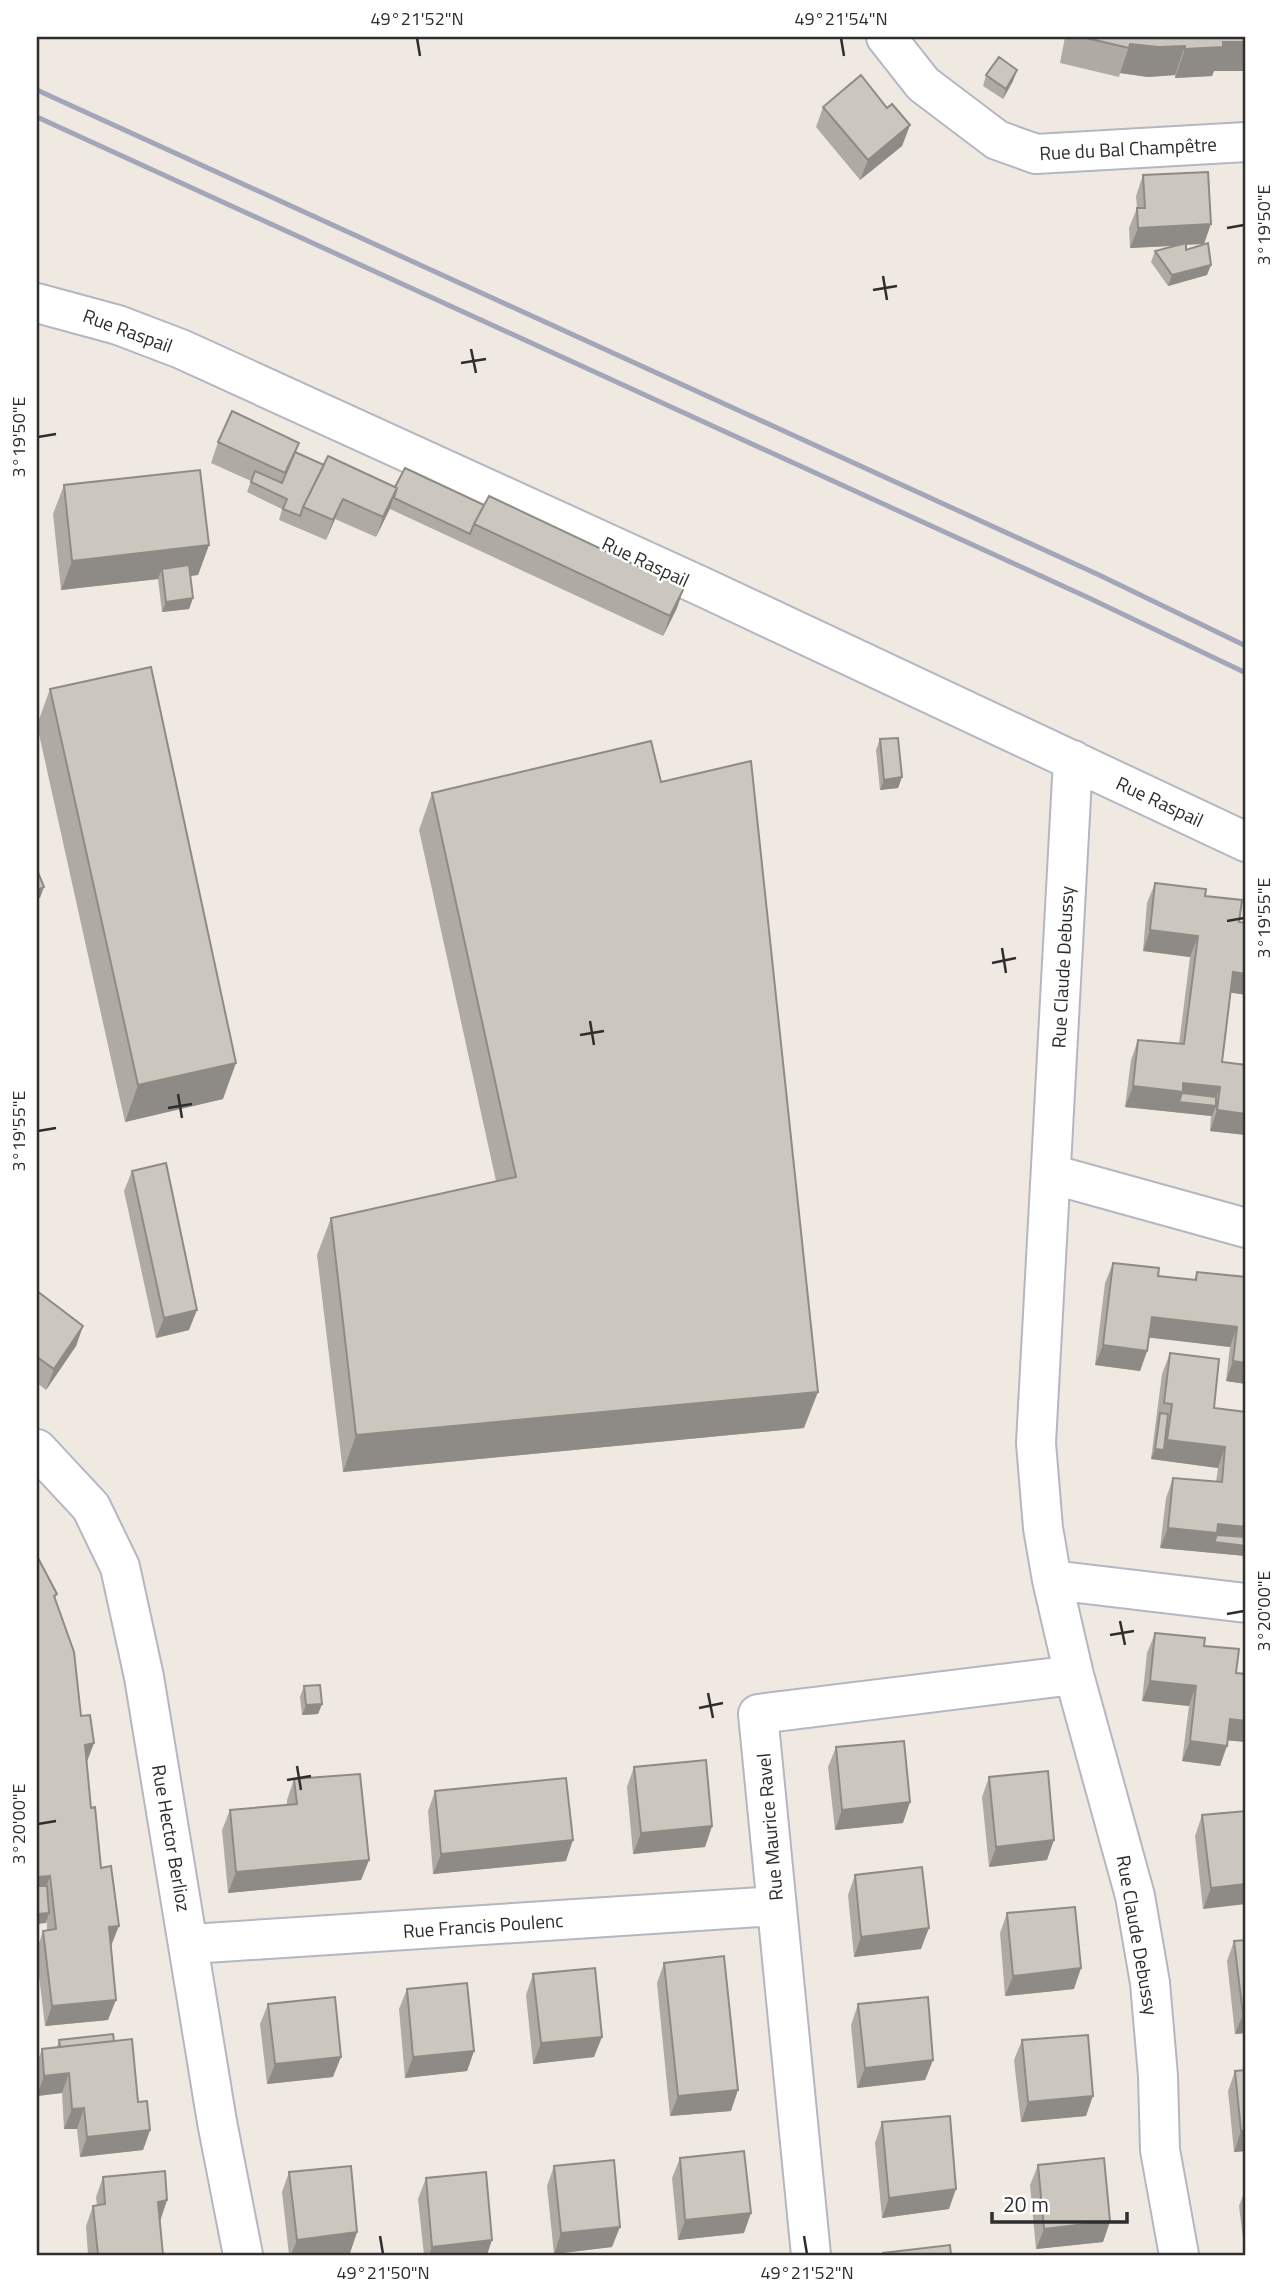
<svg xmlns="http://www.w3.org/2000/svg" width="1283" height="2292" viewBox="0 0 1283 2292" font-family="'Titillium Web',sans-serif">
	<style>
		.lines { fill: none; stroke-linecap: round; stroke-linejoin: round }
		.minor-casing { stroke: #b4b7c1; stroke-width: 42 }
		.minor { stroke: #fff; stroke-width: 38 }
		.rail { stroke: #a3a6b8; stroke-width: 5 }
		.wall { fill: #afaba4 }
		.shaded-wall { fill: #8e8b86 }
		.building { fill: #cbc7bf; stroke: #8e8b86; stroke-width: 2 }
		.ticks { fill: none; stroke: #2e2e2e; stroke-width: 2.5 }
		.labels { text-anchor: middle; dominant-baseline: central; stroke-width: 5; stroke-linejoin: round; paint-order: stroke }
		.street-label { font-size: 19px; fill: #2e2e2e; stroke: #fff }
		.neatline { fill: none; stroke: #2e2e2e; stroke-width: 2.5 }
		.ticks-label { font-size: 18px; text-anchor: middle; fill: #2e2e2e }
	</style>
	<rect width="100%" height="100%" fill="#efe9e1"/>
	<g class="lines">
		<g class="minor-casing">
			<path id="minor" d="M886,37L923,84L997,140L1036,154L1246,142
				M37,303L118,325L181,349L705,588L1246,842
				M1073,760L1036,1443L1043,1528L1052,1580L1246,1603
				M1051,1174L1246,1228
				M37,1449L91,1507L120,1567L144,1677L217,2122L243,2255
				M1052,1580L1074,1675L1135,1896L1150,1983L1158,2076L1160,2150L1179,2255
				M191,1944L776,1906
				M811,2255L758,1714L1074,1675"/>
		</g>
		<use href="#minor" class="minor"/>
		<path class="rail" d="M37,90L1097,574L1246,646
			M37,117L1089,598L1246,673"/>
	</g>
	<path class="wall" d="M1065,37H1246V71H1214L1212,76L1175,78V75L1148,77L1120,73L1119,77L1060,63Z
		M1017,70L1013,81L1003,99L983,86L986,75Z
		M823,107L887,108L910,125L902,146L860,180L816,127Z
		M1143,175L1186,245V250L1207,275L1168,286L1151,262L1155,251L1175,246L1130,248L1129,228L1137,208L1136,196Z
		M218,442L299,443L295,452L324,465L395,487L677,608L663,636L390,509L376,537L335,519L326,540L279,520L282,509L247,492L251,481L211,463Z
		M64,485L209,545L198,575L190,576L193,598L189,609L162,612L158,579L61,590L53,514Z
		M50,689L223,1099L125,1122L37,725Z
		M880,739L902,777L898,788L880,790L876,750Z
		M661,782L804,1428L343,1472L317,1255L331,1218L496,1181L419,830L432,793Z
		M1155,883L1205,896L1231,993L1222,1062L1246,1065V1135L1210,1131L1211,1116L1125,1107L1131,1060L1138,1040L1179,1044L1190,957L1143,951L1147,903Z
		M132,1171L189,1330L156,1338L124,1191Z
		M1113,1263L1158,1276L1194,1280L1197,1272L1246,1287V1384L1226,1381L1230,1347L1149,1337L1147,1351L1140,1371L1095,1365L1105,1283Z
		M37,1291L83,1326L76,1346L46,1390L37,1383Z
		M1170,1353L1214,1408L1246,1412V1556L1160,1548L1166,1498L1173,1478L1216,1482L1218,1468L1151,1459L1162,1374Z
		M37,1556L57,1594L55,1599L81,1716L94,1743L86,1763L91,1808L101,1868L111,1946L108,2020L45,2026L37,1959V1949L43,1931L47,1930Z
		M1155,1633L1204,1646L1236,1673L1246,1742L1228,1740L1220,1766L1182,1761L1189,1706L1142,1701L1147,1653Z
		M304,1686L322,1704L318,1714L302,1715L300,1697Z
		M836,1747L903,1823L835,1830L828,1767Z
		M634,1767L712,1826L705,1847L633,1854L627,1787Z
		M989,1777L1047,1860L989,1867L982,1797Z
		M294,1779L369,1860L361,1880L228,1893L222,1830L230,1810L287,1805V1800Z
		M435,1791L566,1861L433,1874L428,1811Z
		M1246,1811L1203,1909L1195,1836L1202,1815Z
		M855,1875L921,1949L854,1957L848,1895Z
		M1007,1913L1074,1989L1005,1996L1000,1933Z
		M1246,1940V2033L1235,2034L1227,1961L1234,1941Z
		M664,1963L731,2111L670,2116L657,1983Z
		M533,1974L594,2057L533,2064L526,1995Z
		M407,1989L474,2051L467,2071L405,2078L399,2009Z
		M268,2004L333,2077L267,2084L260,2024Z
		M858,2004L933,2060L925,2080L857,2088L851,2025Z
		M59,2040L114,2041L150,2130L143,2150L80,2157L77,2129H64L62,2093L37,2096V2063L42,2049L57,2047Z
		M1022,2040L1086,2116L1021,2122L1014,2060Z
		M1246,2070V2151L1234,2152L1228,2091L1235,2071Z
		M882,2122L949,2209L882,2218L875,2143Z
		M680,2158L744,2233L678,2240L672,2178Z
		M1038,2165L1110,2221L1103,2242L1036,2249L1030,2185Z
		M554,2166L612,2247L554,2254L547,2186Z
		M289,2172L357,2232L350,2253L329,2255H289L282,2192Z
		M103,2177L167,2200L160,2221L163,2255H88L86,2226L93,2206H97L96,2197Z
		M426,2178L487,2255H424L418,2199Z
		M1246,2187V2255H1245L1239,2206Z"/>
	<path class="shaded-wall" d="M1223,42H1246V71H1214L1212,76L1175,78L1185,49Z
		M1130,44L1185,46L1175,75L1148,77L1120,73Z
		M1017,70L1013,81L1003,99L1006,89Z
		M910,125L902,146L860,180L868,160Z
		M1211,224L1204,244L1130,248L1138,228Z
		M1211,265L1207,275L1168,286L1172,275Z
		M397,488L390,508L376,537L383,517Z
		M343,499L335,519L326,540L333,520Z
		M209,545L198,575L163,579L162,569L158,579L61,590L72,561Z
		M684,588L677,608L663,636L670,616Z
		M193,598L189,609L162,612L166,602Z
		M902,777L898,788L880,790L884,780Z
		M44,887L40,898L37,899V890Z
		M1150,930L1198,936L1190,957L1143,951Z
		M1233,972L1246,974V995L1226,992Z
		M236,1063L223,1099L125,1122L138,1085Z
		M1183,1083L1220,1087L1213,1106H1216L1212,1116L1125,1107L1133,1086Z
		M1217,1110L1246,1114V1135L1210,1131Z
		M197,1310L189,1330L156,1338L164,1318Z
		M1152,1317L1237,1327L1230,1347L1144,1337Z
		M83,1326L76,1346L46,1390L54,1369Z
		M1103,1345L1147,1351L1140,1371L1095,1365Z
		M1233,1361L1246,1363V1384L1226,1381Z
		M818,1392L804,1428L343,1472L356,1435Z
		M1167,1440L1225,1447L1218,1468L1151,1459L1155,1449L1164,1450Z
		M1218,1524L1246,1527V1556L1160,1548L1168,1528Z
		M1150,1681L1196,1686L1189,1706L1142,1701Z
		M322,1704L318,1714L302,1715L306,1705Z
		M1230,1719L1246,1721V1742L1223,1740Z
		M1190,1741L1227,1746L1220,1766L1182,1761Z
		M94,1743L86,1764L85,1745Z
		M910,1802L903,1823L835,1830L842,1810Z
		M712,1826L705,1847L633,1854L641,1833Z
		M573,1840L566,1861L433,1874L441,1854Z
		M1054,1840L1047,1860L989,1867L996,1847Z
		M369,1860L361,1880L228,1893L236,1872Z
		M50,1876L43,1896H37V1877Z
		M1246,1884V1904L1203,1909L1211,1888Z
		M49,1913L46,1923L37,1924V1914Z
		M119,1926L111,1946L102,1947L109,1927Z
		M929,1928L921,1949L854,1957L861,1937Z
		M1081,1968L1074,1989L1005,1996L1013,1976Z
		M116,2000L108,2020L45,2026L52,2006Z
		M1246,2013V2033L1235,2034L1243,2014Z
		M602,2037L594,2057L533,2064L541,2043Z
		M474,2051L467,2071L405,2078L413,2057Z
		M341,2057L333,2077L267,2084L275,2064Z
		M933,2060L925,2080L857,2088L865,2068Z
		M69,2073L62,2093L37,2096L44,2076Z
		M738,2090L731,2111L670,2116L678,2096Z
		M1093,2096L1086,2116L1021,2122L1028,2102Z
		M84,2108L77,2129H64L72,2109Z
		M150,2130L143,2150L80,2157L87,2137Z
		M1241,2131H1246V2151L1234,2152Z
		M956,2189L949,2209L882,2218L889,2198Z
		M167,2200L160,2221L158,2202Z
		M751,2213L744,2233L678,2240L685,2220Z
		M1110,2221L1103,2242L1036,2249L1044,2229Z
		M620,2227L612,2247L554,2254L561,2233Z
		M357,2232L350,2253L329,2255H291L297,2240Z
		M492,2240L487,2255H429L432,2247Z"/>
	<path class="building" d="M1082,37H1246V42H1223V47L1185,49V46L1159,47L1130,44L1129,48Z
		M999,57L1017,70L1006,89L986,75Z
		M861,75L887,108L892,104L910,125L868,160L823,107Z
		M1208,172L1211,224L1138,228L1137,208H1145L1143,175Z
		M1186,243V250L1208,243L1211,265L1172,275L1155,251Z
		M232,411L299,443L285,473L218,442Z
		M295,452L324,465L303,507L300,516L283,509L287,499L251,482L255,471L282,483Z
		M328,456L397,488L383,517L343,499L333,520L303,507Z
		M405,468L484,505L474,524L470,534L394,498L397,488L395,487Z
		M200,470L209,545L72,561L64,485Z
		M489,496L684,588L670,616L474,524Z
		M189,565L193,598L166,602L162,569Z
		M151,667L236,1063L138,1085L50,689Z
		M898,738L902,777L884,780L880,739Z
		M651,741L661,782L751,761L818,1392L356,1435L331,1218L516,1177L432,793Z
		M37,870L44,887L37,890Z
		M1155,883L1206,889L1205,896L1242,900L1239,922L1246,923V974L1233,972L1222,1062L1246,1065V1114L1217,1110L1220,1087L1183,1083V1092L1133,1086L1138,1040L1184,1044L1198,936L1150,930Z
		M1182,1093L1216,1097V1106L1179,1102Z
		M166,1163L197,1310L164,1318L132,1171Z
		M1113,1263L1159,1268L1158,1276L1196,1280L1197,1272L1246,1277L1244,1287H1246V1363L1233,1361L1237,1327L1152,1317L1147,1351L1103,1345Z
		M37,1291L83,1326L54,1369L37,1357Z
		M1170,1353L1219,1359L1214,1408L1246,1412V1527L1218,1524L1217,1533L1168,1528L1173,1478L1222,1482L1225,1447L1167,1440L1172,1404L1164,1403Z
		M1160,1413L1168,1414L1164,1450L1155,1449Z
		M1217,1535L1246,1537V1546L1214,1542Z
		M37,1556L57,1594L54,1596L74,1652L81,1716L90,1715L94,1743L85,1745L91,1808L95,1807L101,1868L111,1866L119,1926L109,1927L116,2000L52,2006L43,1931L56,1929L50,1876L37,1877Z
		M1155,1633L1205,1638L1204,1646L1239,1649L1236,1673L1246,1674V1721L1230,1719L1227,1746L1190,1741L1196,1686L1150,1681Z
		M320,1685L322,1704L306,1705L304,1686Z
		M904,1741L910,1802L842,1810L836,1747Z
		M706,1760L712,1826L641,1833L634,1767Z
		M1048,1771L1054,1840L996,1847L989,1777Z
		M360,1774L369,1860L236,1872L230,1810L297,1804L294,1779Z
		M566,1778L573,1840L441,1854L435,1791Z
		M1246,1811V1884L1211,1888L1202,1815Z
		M922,1867L929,1928L861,1937L855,1875Z
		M37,1886H47L49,1913L37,1914Z
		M1075,1907L1081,1968L1013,1976L1007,1913Z
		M1246,1940V2013L1243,2014L1234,1941Z
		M724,1956L738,2090L678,2096L664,1963Z
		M595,1968L602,2037L541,2043L533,1974Z
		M467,1983L474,2051L413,2057L407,1989Z
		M335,1997L341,2057L275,2064L268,2004Z
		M928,1997L933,2060L865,2068L858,2004Z
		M113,2034L114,2041L60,2047L59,2040Z
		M1088,2035L1093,2096L1028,2102L1022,2040Z
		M132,2039L138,2102L147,2101L150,2130L87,2137L84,2108L72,2109L69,2073L44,2076L42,2049Z
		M1246,2070V2131H1241L1235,2071Z
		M950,2116L956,2189L889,2198L882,2122Z
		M744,2151L751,2213L685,2220L680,2158Z
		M1104,2158L1110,2221L1044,2229L1038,2165Z
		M614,2160L620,2227L561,2233L554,2166Z
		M351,2166L357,2232L297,2240L289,2172Z
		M165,2171L167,2200L158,2202L163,2255H98L93,2206L105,2204L103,2177Z
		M486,2172L492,2240L432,2247L426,2178Z
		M950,2245L951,2255H883V2253Z"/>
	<path class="ticks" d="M417,38L420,56M841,38L844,56M1227,228L1244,225M883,276L887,300M873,290L897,286M471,349L476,373M461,363L486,359M38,437L56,434M1227,921L1244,918M1002,948L1006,973M992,963L1016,958M590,1021L594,1045M580,1035L604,1031M178,1094L182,1118M168,1108L192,1104M38,1131L56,1128M1227,1614L1244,1611M1120,1621L1125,1645M1110,1635L1134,1631M708,1693L713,1718M699,1708L723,1703M297,1766L301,1790M287,1780L311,1776M38,1824L56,1821M380,2236L383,2254M804,2236L807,2254"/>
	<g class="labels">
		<g class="street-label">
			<text transform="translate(1128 148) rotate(-3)">Rue du Bal Champêtre</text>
			<text transform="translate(128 330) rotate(20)">Rue Raspail</text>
			<text transform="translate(646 561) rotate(25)">Rue Raspail</text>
			<text transform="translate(1160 801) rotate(25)">Rue Raspail</text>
			<text transform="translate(1062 967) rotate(-87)">Rue Claude Debussy</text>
			<text transform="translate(769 1827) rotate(-95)">Rue Maurice Ravel</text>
			<text transform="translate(172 1838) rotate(80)">Rue Hector Berlioz</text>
			<text transform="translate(483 1925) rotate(-4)">Rue Francis Poulenc</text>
			<text transform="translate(1138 1935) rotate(80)">Rue Claude Debussy</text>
		</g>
	</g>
	<rect width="1283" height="2292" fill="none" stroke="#ffffff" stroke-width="77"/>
	<path d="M992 2212v10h135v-10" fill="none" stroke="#2e2e2e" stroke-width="3.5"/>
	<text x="1003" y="2212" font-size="21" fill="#2e2e2e" stroke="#ffffff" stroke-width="5" paint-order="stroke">20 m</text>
	<rect x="38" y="38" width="1206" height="2216" class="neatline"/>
	<g class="ticks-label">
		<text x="417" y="25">49°21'52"N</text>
		<text x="841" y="25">49°21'54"N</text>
		<text transform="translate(1264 225) rotate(-90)" y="6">3°19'50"E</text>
		<text transform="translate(19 437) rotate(-90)" y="6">3°19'50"E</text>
		<text transform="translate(1264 918) rotate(-90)" y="6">3°19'55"E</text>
		<text transform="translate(19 1131) rotate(-90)" y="6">3°19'55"E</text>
		<text transform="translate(1264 1611) rotate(-90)" y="6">3°20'00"E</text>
		<text transform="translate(19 1824) rotate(-90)" y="6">3°20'00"E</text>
		<text x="383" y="2279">49°21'50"N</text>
		<text x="807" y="2279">49°21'52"N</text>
	</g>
</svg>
